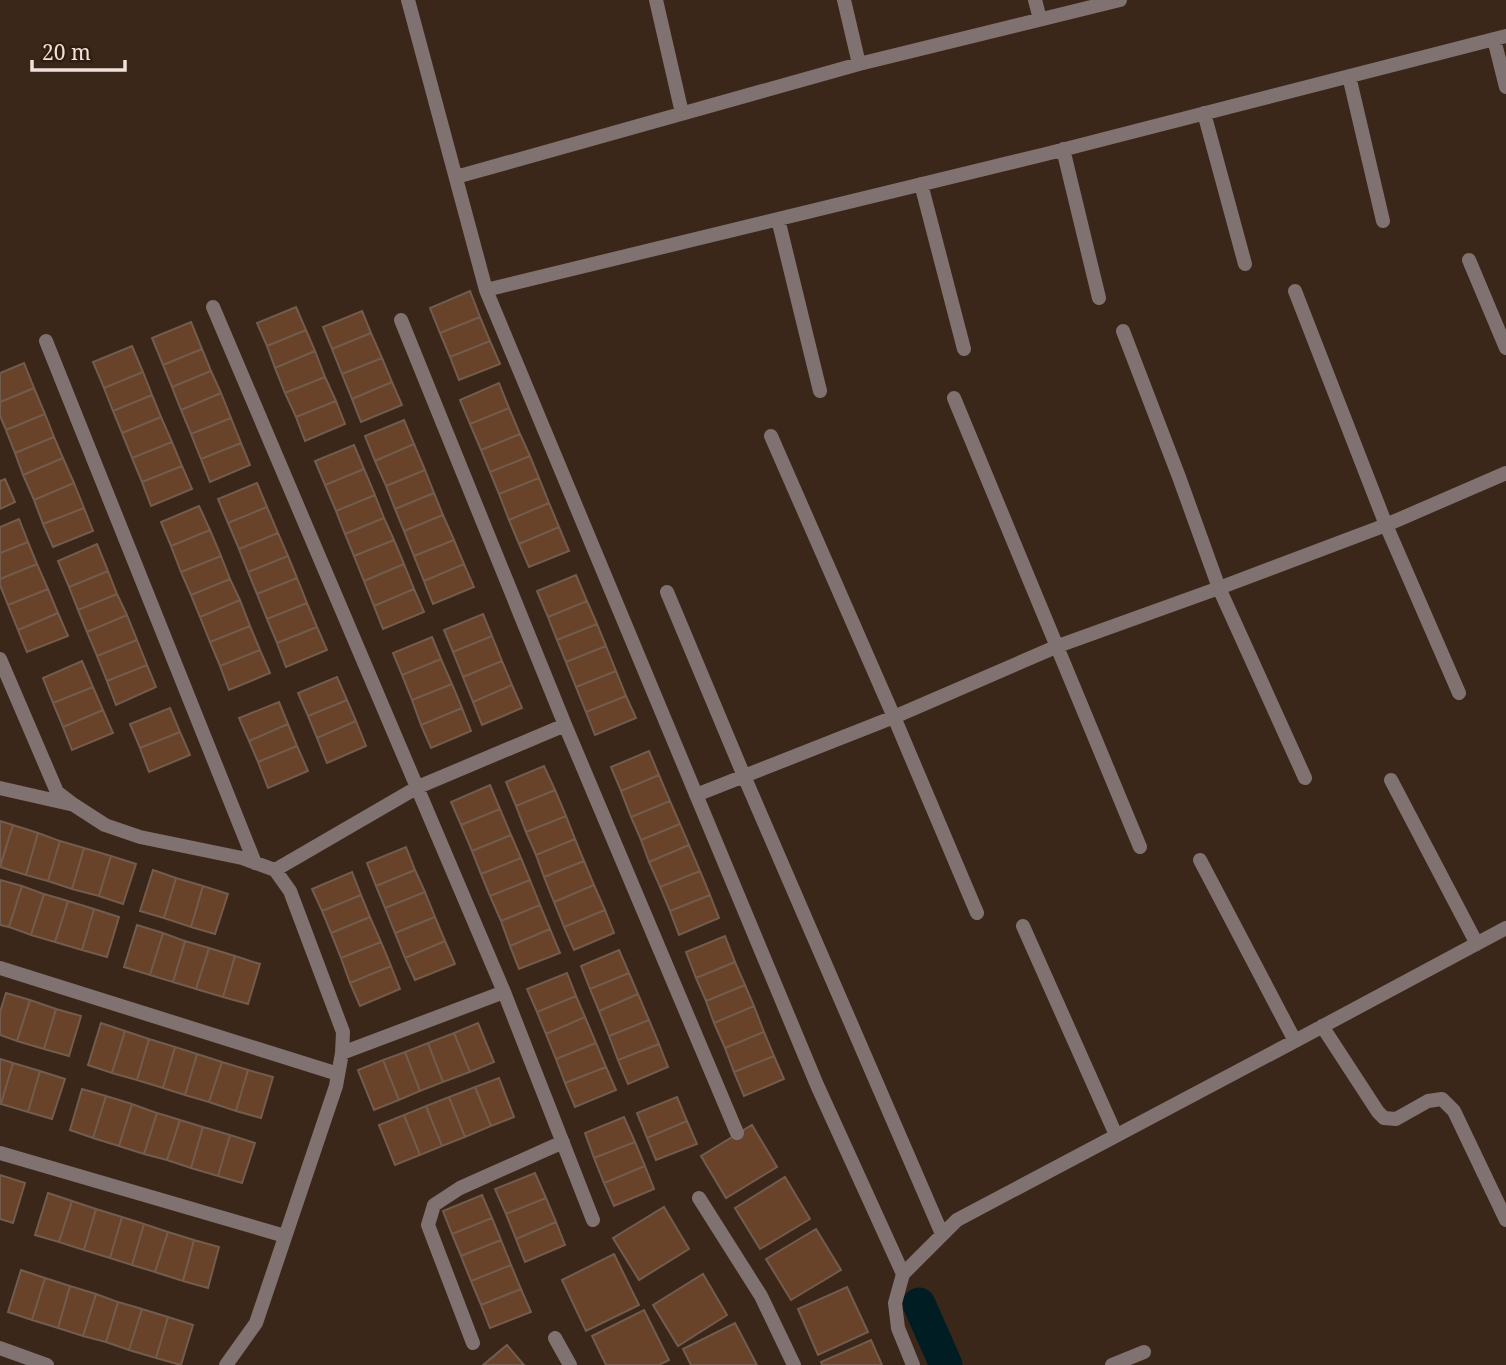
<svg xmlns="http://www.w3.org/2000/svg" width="1506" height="1365" viewBox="0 0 1506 1365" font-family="'Noto Serif',serif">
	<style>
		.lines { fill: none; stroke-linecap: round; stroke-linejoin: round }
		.canal { stroke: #001d24; stroke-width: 33 }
		.building { fill: #694329; stroke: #725c4d; stroke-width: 2 }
		.street { stroke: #807271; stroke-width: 14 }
	</style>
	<rect width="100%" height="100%" fill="#3b271a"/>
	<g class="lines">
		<path class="canal" d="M919,1304L946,1365"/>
	</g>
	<path class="building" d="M470,291L480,317L440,333L430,308Z
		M296,307L306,330L267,346L257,323Z
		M362,311L371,333L332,349L323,327Z
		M480,317L490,341L450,357L440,333Z
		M191,322L202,349L163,365L152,338Z
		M306,330L315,351L275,368L267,346Z
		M371,333L382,358L342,374L332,349Z
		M490,341L500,364L459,380L450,357Z
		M132,346L143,372L104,388L93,362Z
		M202,349L211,371L172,387L163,365Z
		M315,351L325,377L285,393L275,368Z
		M382,358L392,382L352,399L342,374Z
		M24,363L34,388L0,402V373Z
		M211,371L221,393L181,410L172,387Z
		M143,372L152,395L113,411L104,388Z
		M325,377L336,401L296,417L285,393Z
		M392,382L402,405L361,422L352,399Z
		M499,383L509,408L470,424L460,400Z
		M34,388L45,414L6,430L0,416V402Z
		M221,393L231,418L191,434L181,410Z
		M152,395L161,417L122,433L113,411Z
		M336,401L345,424L305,441L296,417Z
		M509,408L520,434L481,450L470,424Z
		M45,414L54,437L15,453L6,430Z
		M161,417L172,442L132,458L122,433Z
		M231,418L241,443L201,459L191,434Z
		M404,420L414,444L375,461L365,436Z
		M520,434L530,456L490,472L481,450Z
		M54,437L63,458L23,475L15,453Z
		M172,442L182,466L142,482L132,458Z
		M241,443L250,465L210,482L201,459Z
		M414,444L425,470L386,486L375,461Z
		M354,445L364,469L325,485L315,461Z
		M530,456L539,478L499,494L490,472Z
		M63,458L74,483L34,500L23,475Z
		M182,466L192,489L151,506L142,482Z
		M364,469L375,495L336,511L325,485Z
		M425,470L434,493L395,509L386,486Z
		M539,478L549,503L509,520L499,494Z
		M5,479L15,502L0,509V481Z
		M74,483L84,508L43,524L34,500Z
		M257,483L267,507L228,523L218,499Z
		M434,493L443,515L404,531L395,509Z
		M375,495L384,518L345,534L336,511Z
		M549,503L559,527L519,544L509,520Z
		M199,506L210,530L171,546L161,522Z
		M267,507L278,533L239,549L228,523Z
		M84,508L93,531L53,547L43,524Z
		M443,515L454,540L414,556L404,531Z
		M384,518L394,540L354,556L345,534Z
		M19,519L28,542L0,553V527Z
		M559,527L569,551L529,567L519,544Z
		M210,530L221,556L181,572L171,546Z
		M278,533L288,556L248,572L239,549Z
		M394,540L404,564L364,581L354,556Z
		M454,540L464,564L424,581L414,556Z
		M28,542L37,564L0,579V553Z
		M97,544L108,571L69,587L58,561Z
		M221,556L230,579L191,595L181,572Z
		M288,556L297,578L257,594L248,572Z
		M37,564L48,589L8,605L0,585V579Z
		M404,564L414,589L374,606L364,581Z
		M464,564L474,587L433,604L424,581Z
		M108,571L117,594L78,610L69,587Z
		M576,575L587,601L548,617L537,591Z
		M297,578L307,603L267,619L257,594Z
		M230,579L240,600L200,617L191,595Z
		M48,589L58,613L18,630L8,605Z
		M414,589L424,612L383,629L374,606Z
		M117,594L127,615L87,632L78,610Z
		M240,600L250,626L210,642L200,617Z
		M587,601L597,624L557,640L548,617Z
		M307,603L317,627L277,643L267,619Z
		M58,613L68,636L27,652L18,630Z
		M483,614L492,636L453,652L444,630Z
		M127,615L137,640L97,656L87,632Z
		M597,624L606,646L566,662L557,640Z
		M250,626L260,650L220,666L210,642Z
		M317,627L327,650L286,667L277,643Z
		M492,636L502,661L463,677L453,652Z
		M432,637L441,659L402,675L393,653Z
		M137,640L147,665L107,681L97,656Z
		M606,646L616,671L576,687L566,662Z
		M260,650L270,673L229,690L220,666Z
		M441,659L452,684L412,700L402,675Z
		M82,661L93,687L53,703L43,678Z
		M502,661L512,685L473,702L463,677Z
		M147,665L156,687L116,705L107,681Z
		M616,671L626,696L586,712L576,687Z
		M337,677L347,700L308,716L298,693Z
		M452,684L462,708L421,725L412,700Z
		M512,685L522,708L482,725L473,702Z
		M93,687L103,710L63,727L53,703Z
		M626,696L636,718L595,735L586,712Z
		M347,700L356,721L317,738L308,716Z
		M279,702L288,724L249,741L239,718Z
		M170,708L180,732L140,748L130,724Z
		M462,708L471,731L431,748L421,725Z
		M103,710L113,733L72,750L63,727Z
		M356,721L366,746L327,763L317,738Z
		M288,724L297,746L258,762L249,741Z
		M180,732L190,755L149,772L140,748Z
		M297,746L308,771L268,788L258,762Z
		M649,751L659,775L621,791L611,767Z
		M544,766L555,790L516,806L506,782Z
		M659,775L670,801L631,817L621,791Z
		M490,785L500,809L461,825L451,802Z
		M555,790L566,816L526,832L516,806Z
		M670,801L680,824L641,840L631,817Z
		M500,809L511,835L472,851L461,825Z
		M566,816L575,839L536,855L526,832Z
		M0,821L13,825L0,866Z
		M680,824L689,845L649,862L641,840Z
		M13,825L38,833L26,875L0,867Z
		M38,833L60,841L48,881L26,875Z
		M511,835L521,858L481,874L472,851Z
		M575,839L584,861L544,877L536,855Z
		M60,841L84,848L72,889L48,881Z
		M689,845L700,871L660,887L649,862Z
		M406,847L415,870L376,886L367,863Z
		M84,848L111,856L99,896L72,889Z
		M111,856L136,864L123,904L99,896Z
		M521,858L530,880L490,896L481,874Z
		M584,861L594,885L554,902L544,877Z
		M153,870L176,878L164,918L140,911Z
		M415,870L425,892L385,908L376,886Z
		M700,871L710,895L670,911L660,887Z
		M352,872L361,895L322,911L312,889Z
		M176,878L203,886L191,927L164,918Z
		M0,880L22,886L9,927L0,925Z
		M530,880L540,905L501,921L490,896Z
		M594,885L605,910L564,927L554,902Z
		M22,886L44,894L31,935L9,927Z
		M203,886L228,894L215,934L191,927Z
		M425,892L435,917L395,933L385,908Z
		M44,894L68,901L55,942L31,935Z
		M361,895L370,917L331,933L322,911Z
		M710,895L719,918L679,935L670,911Z
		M68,901L94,909L82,950L55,942Z
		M540,905L550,929L510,946L501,921Z
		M94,909L119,917L107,957L82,950Z
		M605,910L614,933L574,950L564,927Z
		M370,917L381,942L341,958L331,933Z
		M435,917L445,941L405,958L395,933Z
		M137,925L163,933L150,975L124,967Z
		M550,929L560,953L519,969L510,946Z
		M163,933L185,941L173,982L150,975Z
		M725,936L735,962L696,978L686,952Z
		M185,941L209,948L196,989L173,982Z
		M445,941L455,964L415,980L405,958Z
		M381,942L391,966L350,983L341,958Z
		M209,948L235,956L223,997L196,989Z
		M619,950L629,973L590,989L581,966Z
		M235,956L260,964L248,1004L223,997Z
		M735,962L745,985L706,1001L696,978Z
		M391,966L400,989L360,1006L350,983Z
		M567,973L576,996L537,1012L527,989Z
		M629,973L638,994L599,1011L590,989Z
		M745,985L754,1006L714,1023L706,1001Z
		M6,993L30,1000L17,1041L0,1035V1012Z
		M638,994L649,1020L609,1036L599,1011Z
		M576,996L585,1017L546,1034L537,1012Z
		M30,1000L56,1009L44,1049L17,1041Z
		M754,1006L764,1032L725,1048L714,1023Z
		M56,1009L81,1016L69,1056L44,1049Z
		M585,1017L596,1043L556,1059L546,1034Z
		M649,1020L659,1044L618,1060L609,1036Z
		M101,1023L125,1031L112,1073L88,1065Z
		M478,1023L494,1062L470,1072L454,1033Z
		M125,1031L149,1039L137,1080L112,1073Z
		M764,1032L774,1056L734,1072L725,1048Z
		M454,1033L470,1072L443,1082L428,1043Z
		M149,1039L175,1047L163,1088L137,1080Z
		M428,1043L443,1082L420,1091L405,1052Z
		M596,1043L606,1067L565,1083L556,1059Z
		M659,1044L668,1067L628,1084L618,1060Z
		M175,1047L197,1054L185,1095L163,1088Z
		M405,1052L420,1091L399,1100L383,1060Z
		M197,1054L222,1062L209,1102L185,1095Z
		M774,1056L784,1079L744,1096L734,1072Z
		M0,1059L13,1063L1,1104H0Z
		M383,1060L399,1100L374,1110L358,1070Z
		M222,1062L248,1070L236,1111L209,1102Z
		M13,1063L40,1071L28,1112L1,1104Z
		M606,1067L616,1090L575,1107L565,1083Z
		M248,1070L273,1077L261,1118L236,1111Z
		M40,1071L65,1079L52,1119L28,1112Z
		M499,1078L514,1117L491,1126L475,1087Z
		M475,1087L491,1126L465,1137L449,1097Z
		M82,1089L106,1096L93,1138L70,1130Z
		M106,1096L132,1104L119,1146L93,1138Z
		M449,1097L465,1137L442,1146L426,1106Z
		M677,1097L687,1121L647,1138L637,1113Z
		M132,1104L157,1113L144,1154L119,1146Z
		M426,1106L442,1146L420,1155L404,1115Z
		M157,1113L180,1120L167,1160L144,1154Z
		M404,1115L420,1155L395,1165L379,1125Z
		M624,1117L635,1142L594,1158L585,1133Z
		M180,1120L203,1127L191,1168L167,1160Z
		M687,1121L697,1144L656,1160L647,1138Z
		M752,1125L777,1167L726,1198L701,1156Z
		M203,1127L230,1135L218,1176L191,1168Z
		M230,1135L255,1143L242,1183L218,1176Z
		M635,1142L645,1166L604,1183L594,1158Z
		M645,1166L654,1189L614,1206L604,1183Z
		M535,1173L546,1198L506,1214L495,1189Z
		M0,1175L25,1183L13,1223L0,1219Z
		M785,1177L810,1219L760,1249L735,1208Z
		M48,1193L72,1201L59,1242L35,1235Z
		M482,1195L492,1218L452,1234L443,1211Z
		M546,1198L556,1222L516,1239L506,1214Z
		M72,1201L96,1209L84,1250L59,1242Z
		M664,1207L689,1249L639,1280L613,1238Z
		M96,1209L122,1217L110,1258L84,1250Z
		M122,1217L144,1224L132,1265L110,1258Z
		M492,1218L501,1240L461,1256L452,1234Z
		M556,1222L565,1245L525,1262L516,1239Z
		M144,1224L168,1232L155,1272L132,1265Z
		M816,1229L841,1270L791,1300L766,1259Z
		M168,1232L194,1240L183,1281L155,1272Z
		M194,1240L219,1247L208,1288L183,1281Z
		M501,1240L511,1265L471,1281L461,1256Z
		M614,1254L639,1305L586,1331L562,1280Z
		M511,1265L521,1289L481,1305L471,1281Z
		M21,1270L45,1278L32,1320L8,1312Z
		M703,1274L727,1315L678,1346L653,1305Z
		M45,1278L70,1286L58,1328L32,1320Z
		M70,1286L96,1294L83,1336L58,1328Z
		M847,1287L868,1332L818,1355L798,1309Z
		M521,1289L531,1312L490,1328L481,1305Z
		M96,1294L118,1302L106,1342L83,1336Z
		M118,1302L142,1309L129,1350L106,1342Z
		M142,1309L168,1317L156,1358L129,1350Z
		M644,1310L669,1360L659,1365H606L592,1336Z
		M168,1317L193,1325L181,1365L156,1358Z
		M735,1323L757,1365H691L683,1349Z
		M871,1340L882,1365H822L821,1362Z
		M507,1345L524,1365H483Z"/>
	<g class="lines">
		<path class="street" d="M408,0L486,290L817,1085L903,1274
			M656,0L682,113
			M844,0L859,64
			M1035,0L1040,19
			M1494,39L1506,87
			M1349,76L1383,221
			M1204,113L1245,264
			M1063,149L1099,298
			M456,177L859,64L1120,0
			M921,184L964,349
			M778,219L820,391
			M1469,260L1506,348
			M486,290L1046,154L1506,36
			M1295,291L1386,525L1459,693
			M213,307L504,992L593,1220
			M401,320L565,725L737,1133
			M1123,331L1179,477L1219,588L1305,778
			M46,341L255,863
			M954,398L1140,847
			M771,436L894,717L977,913
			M667,592L744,776L942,1234
			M0,659L57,792L74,805L105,825L140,837L242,858L275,870L290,891L343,1032L342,1053L336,1086L256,1323L226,1365
			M1391,780L1477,944
			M0,788L70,804
			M696,795L894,717L1058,646L1219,588L1386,525L1506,473
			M1200,860L1295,1041
			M275,870L418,787L565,725
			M1023,926L1116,1135
			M0,968L338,1074
			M1322,1026L1378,1112L1384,1118L1396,1119L1428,1101L1442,1099L1454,1111L1506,1220
			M342,1053L504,992
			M0,1153L285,1236
			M699,1198L761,1296L794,1365
			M555,1338L570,1365
			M473,1343L428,1225L434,1205L460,1188L563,1142
			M0,1348L47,1365
			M913,1365L898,1328L895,1303L903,1274L957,1220L1295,1041L1506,928
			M1112,1365L1144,1352"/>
	</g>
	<path d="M32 60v10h93v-10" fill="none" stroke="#f0e2da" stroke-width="3.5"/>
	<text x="42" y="60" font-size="21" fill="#f0e2da" stroke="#311e11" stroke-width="5" paint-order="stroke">20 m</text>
</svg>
